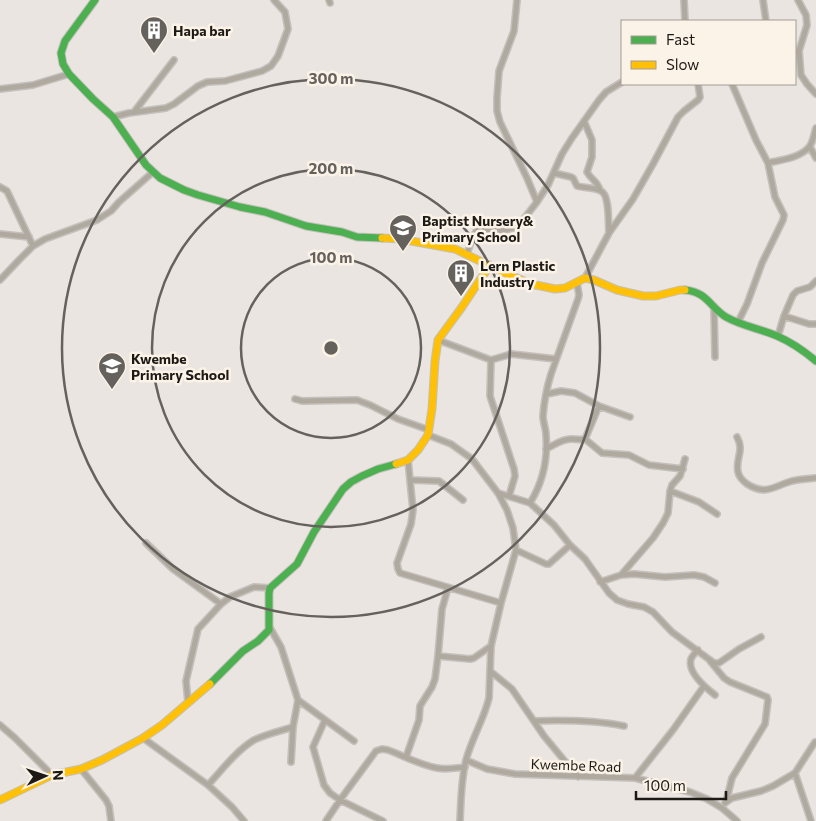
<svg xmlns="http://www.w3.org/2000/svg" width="816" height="821" viewBox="0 0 816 821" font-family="Commissioner,sans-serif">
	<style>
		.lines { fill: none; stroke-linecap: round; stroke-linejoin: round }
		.street-casing { stroke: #c4c0bc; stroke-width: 8 }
		.fast-casing { stroke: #c4c0bc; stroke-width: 9 }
		.slow-casing { stroke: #c4c0bc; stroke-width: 9 }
		.street { stroke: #b0a99f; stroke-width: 5 }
		.fast { stroke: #4caf50; stroke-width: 7 }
		.slow { stroke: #ffc107; stroke-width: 7 }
		.ring { fill: none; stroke: #65615d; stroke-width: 2.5 }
		.labels { text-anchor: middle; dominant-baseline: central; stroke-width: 5; stroke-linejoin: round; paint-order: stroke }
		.poi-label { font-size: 14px; font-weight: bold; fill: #1d1a16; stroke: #fcf3e8; text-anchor: start }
		.street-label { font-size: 14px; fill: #1d1a16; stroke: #fcf3e8 }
		.centre { fill: #65615d; stroke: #fcf3e8; stroke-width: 2.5 }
		.ring-label { font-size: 15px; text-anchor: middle; font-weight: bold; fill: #65615d; stroke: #fcf3e8; stroke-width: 5; stroke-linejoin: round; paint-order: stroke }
	</style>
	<rect width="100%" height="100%" fill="#eae5e0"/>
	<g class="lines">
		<g class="street-casing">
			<path id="street" d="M329,0L330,3
				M517,0L514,31L499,71L497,98V111L500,122L527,178L537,202
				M684,0L685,21
				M763,0L766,21
				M798,0L806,15L807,25L799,51L801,75L807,84L816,94
				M732,84L756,140L768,163L775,197L784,215L783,220L762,263L747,304L738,322
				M0,89L33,85L69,74
				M134,112L174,60
				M113,117L129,113L166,108L174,104L198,86L207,82L225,81L262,71L271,66L278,56L288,29L285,12L274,0
				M584,121L592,140V157L587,172C591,180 597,180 600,190
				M810,147L816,158
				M768,163C781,160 800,158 809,147C813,143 814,134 816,128
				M554,173L571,177L573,178L577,186C584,188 594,187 601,191C610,195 608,224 609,233
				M0,187L7,191L33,246
				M0,234L29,237
				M467,254C470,246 472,235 478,229L503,231L513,228L519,225L537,202L548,185L562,154L572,138L599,100L606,92L622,82
				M585,278L609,233L633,199L653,164L678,117L684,111L698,100L700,97L698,84
				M0,280L19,260L33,246L45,239L97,220L111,211L119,202L153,172
				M714,307L715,357
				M784,316L809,324H816
				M778,336L784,316L793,295L797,291L810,287L816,281
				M438,340L491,360L511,354L556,359
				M491,360L490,396L514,469L515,476L509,496
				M547,394L561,391L575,393L599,406L630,417
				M295,399L302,401L357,400L370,405L398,419L429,430
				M428,435L451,444L472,459L498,493L507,510L513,528L516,550L501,603L491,646L489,698C484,719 472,738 466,760C461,780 461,800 460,821
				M737,437C745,451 735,458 738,472C739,477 743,481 747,484C766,496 774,486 792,481C800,479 808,479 816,478
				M585,439L602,453L629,455L649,465L683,469
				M546,449C554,445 562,439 571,439C576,439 580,440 585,439L599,406
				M408,460L413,510L411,524L397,563L398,569L400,573L501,603
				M410,480L439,481L463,500
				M670,491L699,502L717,514
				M498,493L530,503L554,525L570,545L585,559L609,593L617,600L628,604L644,607L653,612L672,632L714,663H719L739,649L761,637
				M530,503C543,482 548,459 546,435C546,429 543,422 543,416C544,402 547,387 551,374L578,299L579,295L577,283
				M146,543L173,569L221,604
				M516,550L546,564H549L570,545
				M621,575L653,538L663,523L668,513L670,491L672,485L680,476L685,459
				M600,582L621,575L634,574L665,577L694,575L704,577L715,583
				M269,626L281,647L298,700L293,727L291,762
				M698,650C695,653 692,656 691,659C687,672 706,688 715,695
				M438,656L470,659L474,658L491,646
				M710,661L724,678L730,682L767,697L768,700L765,724L732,778L726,802
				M490,671L512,689L544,736L578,777
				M298,700L354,741
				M188,702L186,681L198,629L221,604L230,597L254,587L270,588
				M325,720L313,747L324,785L330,793L340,800L383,821
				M534,721C564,720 594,720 624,726
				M0,725L15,738L52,775
				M143,738L208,785L232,807L244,821
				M406,757L419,720L420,706L432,687L435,679L438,656L442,609L448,588
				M466,760L487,769L515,774L635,778L690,792L707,799L722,808L737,821
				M81,769L106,800L109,806L111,821
				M795,773L811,821
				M635,778L673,730L704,686
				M208,785C222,770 236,751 254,740C266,734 280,731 293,727
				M725,803L732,798L761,791L773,786L795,773L815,742H816
				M326,821L340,800L376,751L382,749L388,750C404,756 420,765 437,768C446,770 456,768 465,767"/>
		</g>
		<g class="fast-casing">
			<path id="fast" d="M95,0L65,41L61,53L63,64L69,74L93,99L113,117L146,165L160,178L184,190L198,195L240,207L265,212L306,226L342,232L357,237L382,238
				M685,290C707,292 710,307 726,317C742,326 761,329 777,336C791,342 804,351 816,361
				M210,684L243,651L258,641L269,630V593L270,588L297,564L314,532L343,489L351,482L362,476L378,469L396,464"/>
		</g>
		<g class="slow-casing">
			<path id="slow" d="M382,238L400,239L455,249L507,274L531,284L555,289L565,288L585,278L594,280L617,290L643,296H656L680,290H685
				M396,464L408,460L418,450L428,435L432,409L435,361L438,340L462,307L490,265
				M0,800L52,775L81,769L102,760L143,738L162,725L210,684"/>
		</g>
		<use href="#street" class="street"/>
		<use href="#fast" class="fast"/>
		<use href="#slow" class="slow"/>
	</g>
	<g class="ring">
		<circle cx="331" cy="348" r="90"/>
		<circle cx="331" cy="348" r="179"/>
		<circle cx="331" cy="348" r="269"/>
	</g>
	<defs>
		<g id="building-pin" transform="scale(1.4375)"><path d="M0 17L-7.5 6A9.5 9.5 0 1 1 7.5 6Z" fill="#65615d" stroke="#fcf3e8"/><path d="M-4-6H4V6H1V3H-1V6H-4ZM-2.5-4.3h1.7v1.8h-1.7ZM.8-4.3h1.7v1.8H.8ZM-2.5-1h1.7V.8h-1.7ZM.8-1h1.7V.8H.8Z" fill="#fff"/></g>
		<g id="school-pin" transform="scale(1.4375)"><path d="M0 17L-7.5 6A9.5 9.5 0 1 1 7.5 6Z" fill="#65615d" stroke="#fcf3e8"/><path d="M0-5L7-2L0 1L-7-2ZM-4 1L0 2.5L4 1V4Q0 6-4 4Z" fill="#fff"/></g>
	</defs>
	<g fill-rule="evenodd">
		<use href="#building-pin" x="154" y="30"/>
		<use href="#school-pin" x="403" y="228"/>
		<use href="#building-pin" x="461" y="273"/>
		<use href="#school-pin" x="112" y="366"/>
	</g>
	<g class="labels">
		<g class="poi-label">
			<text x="173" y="30">Hapa bar</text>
			<text x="422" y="220">Baptist Nursery&amp;<tspan x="422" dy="16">Primary School</tspan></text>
			<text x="480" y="265">Lern Plastic<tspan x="480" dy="16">Industry</tspan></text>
			<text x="131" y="358">Kwembe<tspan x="131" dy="16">Primary School</tspan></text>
		</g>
		<g class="street-label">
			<text transform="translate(576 765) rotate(2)">Kwembe Road</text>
		</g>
	</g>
	<circle cx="331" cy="348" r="8" class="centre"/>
	<g class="ring-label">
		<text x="331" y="84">300 m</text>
		<text x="331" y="174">200 m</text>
		<text x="331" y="263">100 m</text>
	</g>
	<rect x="621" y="20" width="175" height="65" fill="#fcf3e8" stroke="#a39c94"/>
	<rect x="631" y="36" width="25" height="8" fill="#4caf50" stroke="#a39c94"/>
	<text x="666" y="45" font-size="15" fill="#1d1a16">Fast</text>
	<rect x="631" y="61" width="25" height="8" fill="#ffc107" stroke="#a39c94"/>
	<text x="666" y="70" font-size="15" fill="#1d1a16">Slow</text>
	<g transform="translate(45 776) rotate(87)" stroke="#fcf3e8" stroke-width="4" paint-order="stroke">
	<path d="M0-4L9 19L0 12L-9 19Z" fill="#1d1a16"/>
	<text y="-8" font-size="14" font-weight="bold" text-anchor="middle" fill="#1d1a16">N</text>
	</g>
	<path d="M636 791v8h90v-8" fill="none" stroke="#1d1a16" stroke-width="2.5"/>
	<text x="644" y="791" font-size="15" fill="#1d1a16" stroke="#fcf3e8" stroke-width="4" paint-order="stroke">100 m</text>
</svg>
